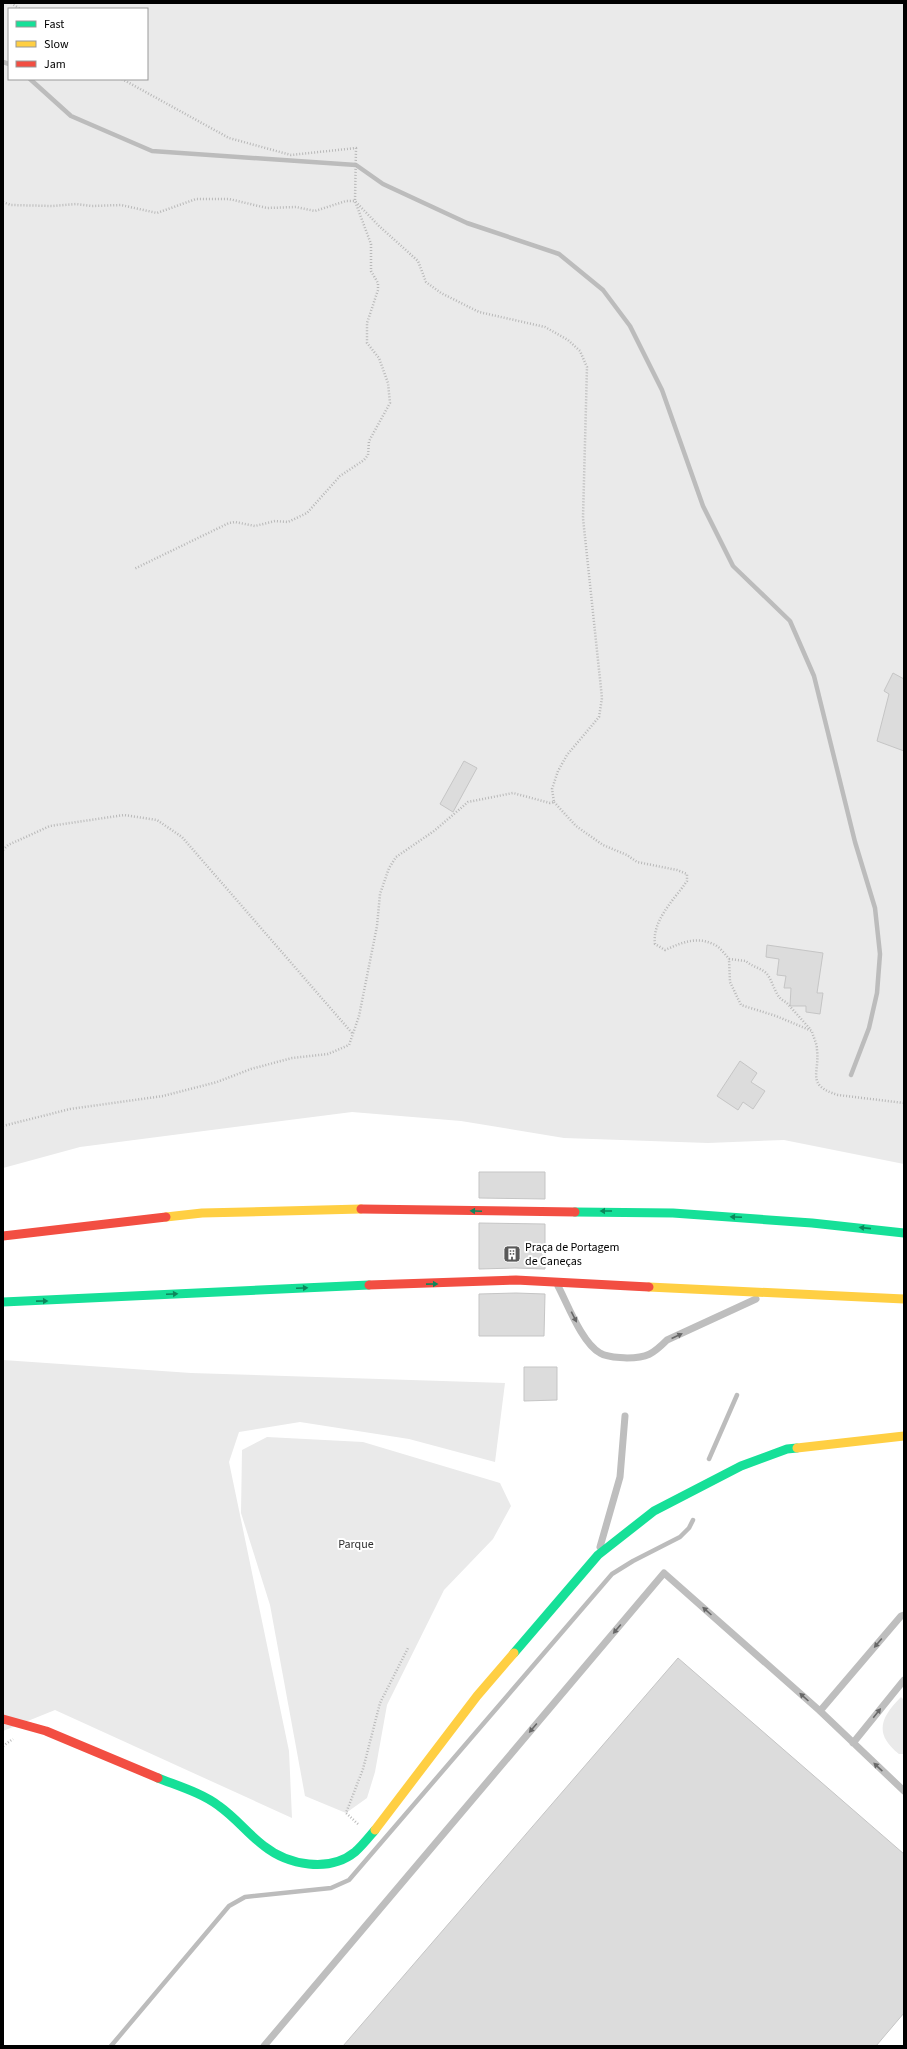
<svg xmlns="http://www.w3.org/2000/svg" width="907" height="2049" viewBox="0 0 907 2049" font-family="'Source Sans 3',sans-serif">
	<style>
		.green { fill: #eaeaea; fill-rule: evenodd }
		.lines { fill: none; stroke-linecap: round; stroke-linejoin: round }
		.stream { stroke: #bcbcbc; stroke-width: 4.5 }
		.building { fill: #dcdcdc; stroke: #c5c5c5 }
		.path { stroke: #b8b8b8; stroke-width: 2.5; stroke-dasharray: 1 2; stroke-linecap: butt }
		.lane { stroke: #bebebe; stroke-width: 7 }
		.fast { stroke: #16e098; stroke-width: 9 }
		.slow { stroke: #ffcf43; stroke-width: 9 }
		.jam { stroke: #f24e42; stroke-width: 9 }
		.oneway { fill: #0d865b }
		.oneway2 { fill: #686868 }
		.labels { text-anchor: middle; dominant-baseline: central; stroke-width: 4; stroke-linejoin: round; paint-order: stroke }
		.poi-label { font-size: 12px; fill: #000; stroke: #fff; text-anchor: start }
		.park-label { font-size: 12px; fill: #2f2f2f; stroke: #fff }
	</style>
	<rect width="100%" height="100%" fill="#fff"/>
	<path class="green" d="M3,3H904V1164L784,1140L708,1143L564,1138L461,1121L352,1112L80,1147L3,1168ZM9,9H147V79H9Z
		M3,1360L191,1373L505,1383L495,1462L409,1439L300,1422L239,1432L229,1462L289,1751L292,1818L55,1710L3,1731Z
		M267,1437L363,1442L500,1483L511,1506L493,1539L444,1590L387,1705L375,1772L367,1798L346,1813L305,1796L270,1605L241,1513L242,1450Z
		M901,1697L904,1700V1754H899C874,1734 880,1718 901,1697Z"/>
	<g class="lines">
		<path class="stream" d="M3,62L9,64
			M30,79L71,116L152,151L356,165L383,184L467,223L559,254L603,290L630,326L662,390L703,506L733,566L790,621L814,676L855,842L875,908L880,954L877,993L869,1028L851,1075
			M709,1459L737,1395
			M111,2046L229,1906L245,1897L331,1888L349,1880L612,1574L633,1561L680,1537L689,1528L693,1520"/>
	</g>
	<path class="building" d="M893,673L904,679V751L877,741L889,694L884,691Z
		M464,761L477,768L453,812L440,804Z
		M767,945L823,953L817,993H823L820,1014L806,1012V1006H790L791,988H784L786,976L777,975L779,959L766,957Z
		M740,1061L757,1073L751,1082L765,1091L753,1109L743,1102L738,1110L717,1096Z
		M479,1172H545V1199L479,1198Z
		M479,1223L545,1224V1269L515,1268L479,1269Z
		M516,1293L545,1294L544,1336H479V1294Z
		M524,1367H557V1400L524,1401Z
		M678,1658L904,1854V2013L876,2046H343Z"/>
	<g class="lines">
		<path class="path" d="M11,3L20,9
			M3,202L11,205L52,206L76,204L92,206L121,205L157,213L196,199H229L267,208L296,207L315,211L346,201H355L371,244V271L378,283V290L367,323V343L379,358L388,383L390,403L369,441L368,455L364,460L340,476L307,513L288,522L275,521L255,526L235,522L229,523L134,569
			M554,802L576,826L603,845L627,855L637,862L677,870L687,874V881C674,900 652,920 655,944L665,950C681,943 696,936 713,944C719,946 725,954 729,959L730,982L741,1005L776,1016L812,1031C813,1037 817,1043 817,1050C820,1073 805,1085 838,1095L904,1103
			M3,850L8,845L50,826L124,815L157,820L182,837L352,1033
			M729,959L746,961C752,967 762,968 767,974C774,983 775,998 786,1002L811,1030
			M3,1126L70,1109L163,1096L217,1082L251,1069L292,1058L328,1054L349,1045L359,1016L377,926L380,894L389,868L396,857L434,831L468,802L513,793L550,803L554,802L552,789L558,771L567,755L599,717L602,698L583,518L587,367L580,351L568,340L545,327L479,312L441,293L426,282L418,261L379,226L355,201L356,148L291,155L229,138L122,79
			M3,1746L13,1739
			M358,1824L346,1813L363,1769L380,1703L408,1648"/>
		<path class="lane" d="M558,1286C568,1305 582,1343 600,1353C608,1358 618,1357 627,1358C647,1358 653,1354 667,1340L756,1299
			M600,1547L620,1477L625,1416
			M820,1711L901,1616L904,1615
			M853,1743L904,1680
			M264,2046L664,1573L820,1711L904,1791"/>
		<path class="fast" d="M575,1212L673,1213L812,1223L904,1233
			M3,1302L369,1285
			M514,1653L598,1555L654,1511L741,1466L787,1449L797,1448
			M158,1778C178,1786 202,1793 219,1806C236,1818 248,1834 264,1846C288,1865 329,1873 355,1852C362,1846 369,1837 375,1830"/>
		<path class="slow" d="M166,1217L202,1213L361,1209
			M649,1287L904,1299
			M797,1448L904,1436
			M375,1830L477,1696L514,1653"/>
		<path class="jam" d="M361,1209L575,1212
			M3,1236L166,1217
			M369,1285L516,1280L649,1287
			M3,1719L46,1731L158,1778"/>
	</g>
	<defs><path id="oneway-solid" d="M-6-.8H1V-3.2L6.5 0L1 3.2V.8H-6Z"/></defs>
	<g class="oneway">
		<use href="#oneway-solid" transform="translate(476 1211) rotate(-178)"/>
		<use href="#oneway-solid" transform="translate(606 1211) rotate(-180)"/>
		<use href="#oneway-solid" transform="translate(736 1217) rotate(-177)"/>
		<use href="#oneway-solid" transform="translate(865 1228) rotate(-174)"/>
		<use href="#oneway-solid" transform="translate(432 1284) rotate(-1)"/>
		<use href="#oneway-solid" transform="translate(302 1288) rotate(-3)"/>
		<use href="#oneway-solid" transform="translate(172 1294) rotate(-3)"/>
		<use href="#oneway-solid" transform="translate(42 1301) rotate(-1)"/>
	</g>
	<g class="oneway2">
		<use href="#oneway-solid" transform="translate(574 1317) rotate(63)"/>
		<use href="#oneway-solid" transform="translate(677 1336) rotate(-25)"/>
		<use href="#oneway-solid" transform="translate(707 1611) rotate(-138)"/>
		<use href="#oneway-solid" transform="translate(617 1629) rotate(130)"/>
		<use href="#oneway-solid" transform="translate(878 1643) rotate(130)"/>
		<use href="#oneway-solid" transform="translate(804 1697) rotate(-138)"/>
		<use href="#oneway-solid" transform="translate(877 1713) rotate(-51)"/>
		<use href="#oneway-solid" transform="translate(533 1728) rotate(130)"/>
		<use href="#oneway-solid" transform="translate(878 1767) rotate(-137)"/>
	</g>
	<defs>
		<g id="building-square" transform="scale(0.9)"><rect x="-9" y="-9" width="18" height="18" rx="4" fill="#595959" stroke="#fff"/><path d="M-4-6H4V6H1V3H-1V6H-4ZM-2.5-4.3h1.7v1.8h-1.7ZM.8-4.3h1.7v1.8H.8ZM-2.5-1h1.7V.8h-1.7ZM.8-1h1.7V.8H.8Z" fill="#fff"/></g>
	</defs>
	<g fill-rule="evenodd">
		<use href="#building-square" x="512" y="1254"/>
	</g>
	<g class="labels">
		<g class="poi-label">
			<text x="525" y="1247">Praça de Portagem<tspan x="525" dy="14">de Caneças</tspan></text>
		</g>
		<g class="park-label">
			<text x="356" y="1544">Parque</text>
		</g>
	</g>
	<rect width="907" height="2049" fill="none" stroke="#000000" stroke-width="8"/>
	<rect x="8" y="8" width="140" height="72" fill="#ffffff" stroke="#999999"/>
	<rect x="16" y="21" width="20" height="6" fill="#16e098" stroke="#999999"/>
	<text x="44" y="28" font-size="12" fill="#000000">Fast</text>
	<rect x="16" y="41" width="20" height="6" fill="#ffcf43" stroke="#999999"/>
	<text x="44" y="48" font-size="12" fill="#000000">Slow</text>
	<rect x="16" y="61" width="20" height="6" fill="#f24e42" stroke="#999999"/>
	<text x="44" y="68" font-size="12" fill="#000000">Jam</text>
</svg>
